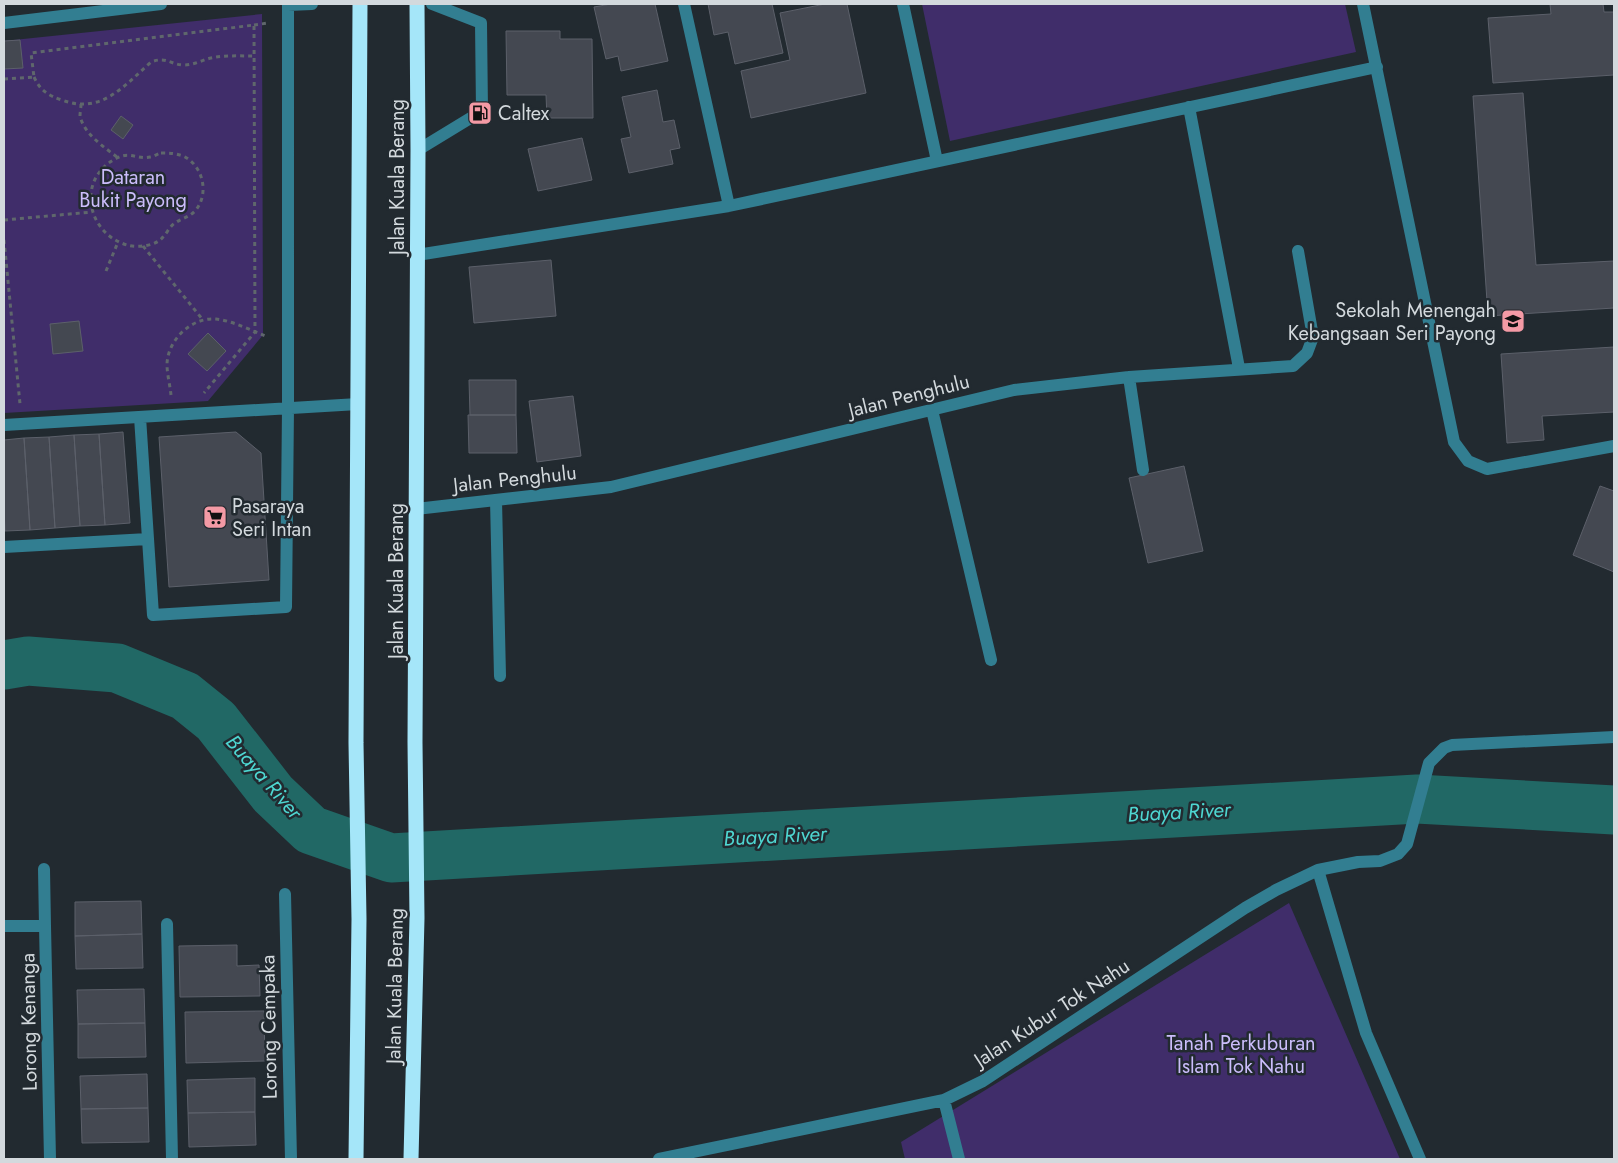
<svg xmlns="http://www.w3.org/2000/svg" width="1618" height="1163" viewBox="0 0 1618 1163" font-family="Jost,sans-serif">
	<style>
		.green { fill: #402d6a }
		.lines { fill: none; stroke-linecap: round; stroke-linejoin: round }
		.river { stroke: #216865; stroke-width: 49 }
		.building { fill: #444851; stroke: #5c606a }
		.path { stroke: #5f676c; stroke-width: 3; stroke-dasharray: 4 4; stroke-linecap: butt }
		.minor { stroke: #327e91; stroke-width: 12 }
		.highway { stroke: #a5e6f9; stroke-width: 15 }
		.labels { text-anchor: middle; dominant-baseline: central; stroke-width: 5; stroke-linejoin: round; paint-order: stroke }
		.poi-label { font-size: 20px; fill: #d3d9dd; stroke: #222a30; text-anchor: start }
		.park-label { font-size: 20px; fill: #cbbdfb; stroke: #222a30 }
		.street-label { font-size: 20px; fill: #d3d9dd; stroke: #222a30 }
		.water-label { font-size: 21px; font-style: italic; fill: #4ed6d1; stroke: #222a30 }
	</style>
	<rect width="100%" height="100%" fill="#222a30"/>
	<path class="green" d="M922,4H1345L1356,52L950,141Z
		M262,14L263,335L208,401L4,413V41Z
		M1289,903L1400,1159H905L901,1142Z"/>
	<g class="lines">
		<path class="river" d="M4,665L28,661L117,668L185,696L216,721L273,794L311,830L391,858L1417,799L1614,810"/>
	</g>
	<path class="building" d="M611,4H655L668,61L621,71L618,56L606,59L594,7Z
		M708,4H772L783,53L735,64L728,32L714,35Z
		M825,4H847L866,93L751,118L741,71L790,60L780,13Z
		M1550,4H1603L1604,12H1614V75L1493,83L1488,18L1551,14Z
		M506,31H560V39H592L593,118H547L546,95H507Z
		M20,40L23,68L4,69V41Z
		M657,90L663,122L674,120L680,148L670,150L673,164L629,173L621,139L631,137L622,97Z
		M1523,93L1536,265L1614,261V308L1488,316L1473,96Z
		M121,116L133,125L123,139L111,130Z
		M582,138L592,180L538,191L528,149Z
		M551,260L556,316L474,323L469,267Z
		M79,321L83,351L53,354L50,324Z
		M208,333L226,351L207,371L188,354Z
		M1614,347V412L1542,416L1544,440L1507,443L1501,354Z
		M469,380H516V415H470Z
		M573,396L581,456L537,462L529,401Z
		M468,415H516L517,453H469Z
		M123,432L130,523L105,525L99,434Z
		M236,432L261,453L269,580L169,587L159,437Z
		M99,434L105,525L80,526L74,435Z
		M74,435L80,526L55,528L49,437Z
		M49,437L55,528L30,530L24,438Z
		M24,438L30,530L5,531L4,508V440Z
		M1184,466L1203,551L1148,563L1129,478Z
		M1600,486L1614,491V572L1573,555Z
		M141,901L142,934L75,936V902Z
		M142,934L143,968L76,969L75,936Z
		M237,945V966L259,965L260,996L180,997L179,946Z
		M144,989L145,1023L78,1024L77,990Z
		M264,1011L265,1061L186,1063L185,1012Z
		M145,1023L146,1057L78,1058V1024Z
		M147,1074L148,1108L81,1109L80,1076Z
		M255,1078V1112L188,1113L187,1080Z
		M148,1108L149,1142L82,1143L81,1109Z
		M255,1112L256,1145L189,1147L188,1113Z"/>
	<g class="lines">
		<path class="path" d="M254,25L268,23
			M34,77C40,90 47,95 62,100C101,115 124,86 151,62C166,56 171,65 184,65C194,65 202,60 211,58C225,55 240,56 254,56
			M4,79L34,77L31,53L254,25L255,332L204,393
			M81,104C81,108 80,112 80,116C84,134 104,147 117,157
			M161,153C169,153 175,153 183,156C203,165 210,194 195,211C188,218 182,218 175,223C170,226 167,233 163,237C156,246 138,248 127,245C86,233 76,178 117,158C130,151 138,160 150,157C153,157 157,154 161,153Z
			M4,220L92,212
			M4,240L20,404
			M143,246L203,320
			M106,271L118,242
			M171,395C170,385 167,374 167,364C168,339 192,317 216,319C234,321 252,331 268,337"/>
		<path class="minor" d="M684,4L729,206
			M903,4L937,161
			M1363,4L1454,442L1468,461L1487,469L1614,446
			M288,5L312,4
			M4,23L161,4
			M1189,107L1239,368
			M418,150L482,111L481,23L432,4
			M417,255L729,206L1377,67
			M1129,377L1143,470
			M932,410L991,660
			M140,417L153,615L286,607L288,408V4
			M4,425L358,404
			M496,500L500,676
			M416,509L611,487L1014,390L1129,377L1293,366L1307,353L1313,337L1298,251
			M4,547L148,539
			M44,869L45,926
			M1318,870L1366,1033L1420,1159
			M285,894L291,1159
			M167,924L172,1159
			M4,926H45L50,1159
			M944,1100L959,1159
			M659,1159L944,1100L983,1081L1245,908L1276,890L1318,870L1358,862L1380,861L1398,854L1407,844L1429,763L1444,748L1452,745L1614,737"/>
		<path class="highway" d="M356,1159L359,919L356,743L360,4
			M411,1159L417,918L415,742L418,150L417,4"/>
	</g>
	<defs>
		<g id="fuel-square" transform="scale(1.25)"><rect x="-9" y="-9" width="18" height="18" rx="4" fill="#f49aa5" stroke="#222a30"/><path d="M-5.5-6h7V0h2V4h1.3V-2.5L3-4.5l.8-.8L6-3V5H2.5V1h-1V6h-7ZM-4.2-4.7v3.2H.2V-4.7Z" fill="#111"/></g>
		<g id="school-square" transform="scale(1.25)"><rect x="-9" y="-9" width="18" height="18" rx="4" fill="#f49aa5" stroke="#222a30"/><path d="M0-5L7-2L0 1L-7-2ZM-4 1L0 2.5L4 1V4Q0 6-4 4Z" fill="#111"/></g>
		<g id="supermarket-square" transform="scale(1.25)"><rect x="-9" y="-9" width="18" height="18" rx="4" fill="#f49aa5" stroke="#222a30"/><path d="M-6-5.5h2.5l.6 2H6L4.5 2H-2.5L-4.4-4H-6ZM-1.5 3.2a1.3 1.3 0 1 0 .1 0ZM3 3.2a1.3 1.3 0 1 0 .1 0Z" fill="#111"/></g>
	</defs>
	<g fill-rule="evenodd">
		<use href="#fuel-square" x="480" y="113"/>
		<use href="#school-square" x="1513" y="321"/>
		<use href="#supermarket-square" x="215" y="517"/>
	</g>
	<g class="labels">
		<g class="poi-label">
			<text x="498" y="113">Caltex</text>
			<text x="1496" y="310" text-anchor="end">Sekolah Menengah<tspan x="1496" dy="23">Kebangsaan Seri Payong</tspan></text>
			<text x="232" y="506">Pasaraya<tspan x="232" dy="23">Seri Intan</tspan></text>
		</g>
		<g class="park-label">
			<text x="133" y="177">Dataran<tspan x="133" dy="23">Bukit Payong</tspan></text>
			<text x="1241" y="1043">Tanah Perkuburan<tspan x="1241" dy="23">Islam Tok Nahu</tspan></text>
		</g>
		<g class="street-label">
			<text transform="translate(397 177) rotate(-90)">Jalan Kuala Berang</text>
			<text transform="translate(909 396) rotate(-14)">Jalan Penghulu</text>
			<text transform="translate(515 479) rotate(-6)">Jalan Penghulu</text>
			<text transform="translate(396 581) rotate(-90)">Jalan Kuala Berang</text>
			<text transform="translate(395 986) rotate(-89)">Jalan Kuala Berang</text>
			<text transform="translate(1052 1013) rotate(-33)">Jalan Kubur Tok Nahu</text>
			<text transform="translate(29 1022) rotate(-91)">Lorong Kenanga</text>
			<text transform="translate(269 1027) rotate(-91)">Lorong Cempaka</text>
		</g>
		<g class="water-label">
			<text transform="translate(264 777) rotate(49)">Buaya River</text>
			<text transform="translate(1179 812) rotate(-3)">Buaya River</text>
			<text transform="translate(775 836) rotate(-3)">Buaya River</text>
		</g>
	</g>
	<rect width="1618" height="1163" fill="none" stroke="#d3d9dd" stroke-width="10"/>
</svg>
